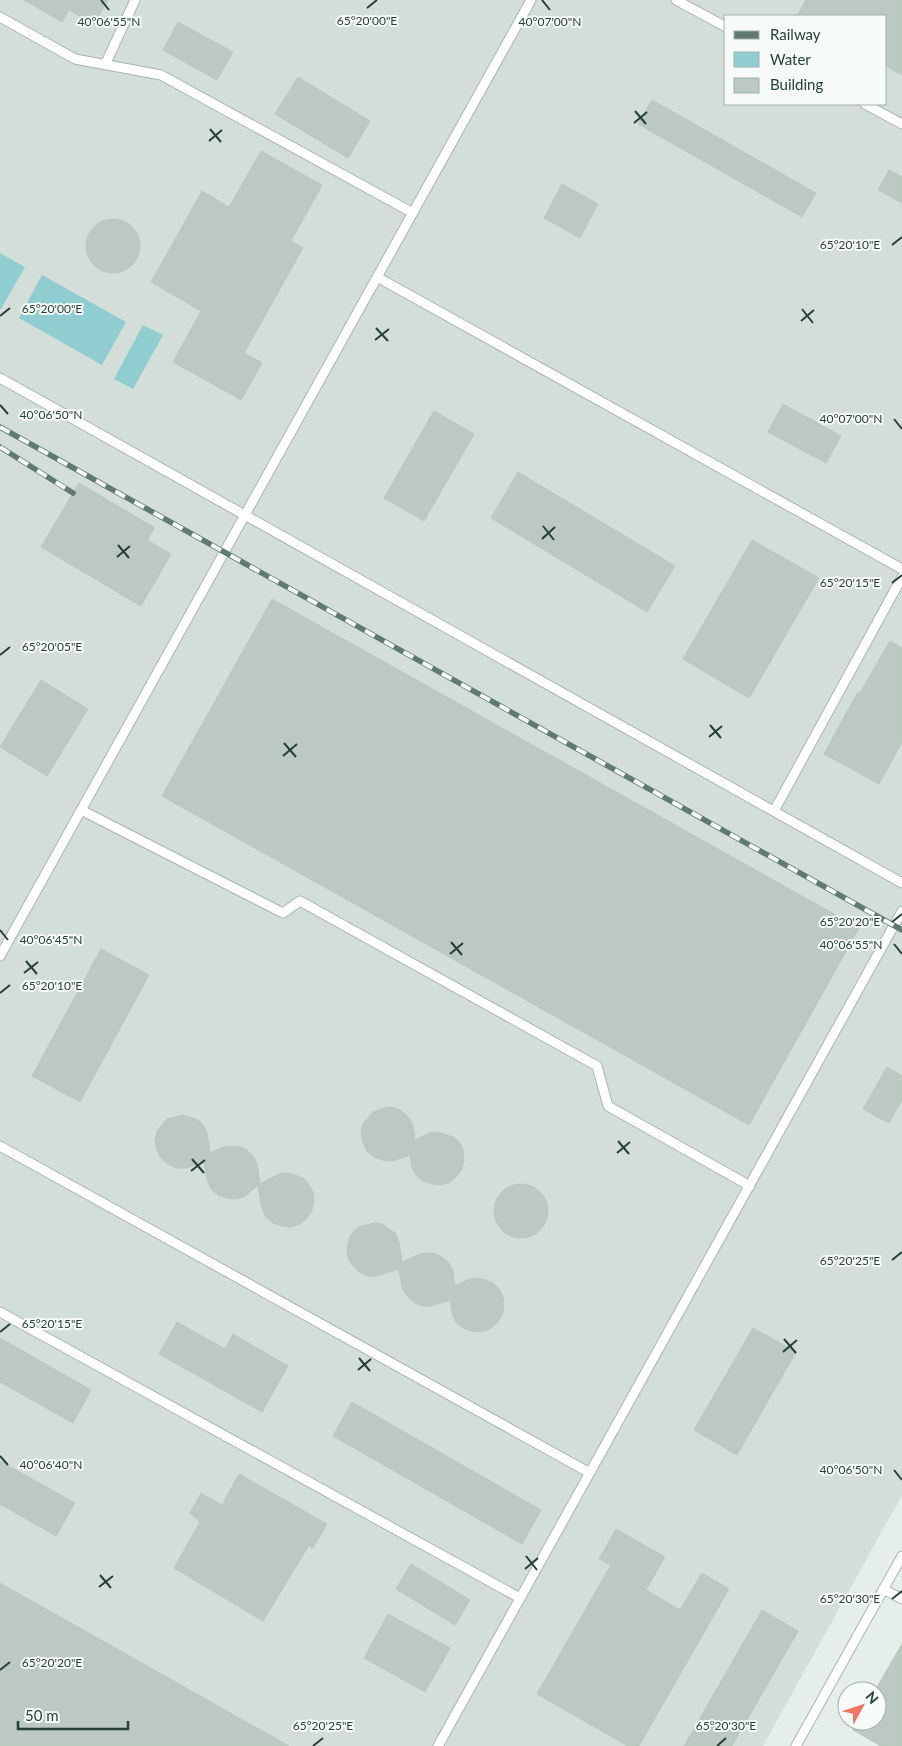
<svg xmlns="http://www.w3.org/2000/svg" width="902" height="1746" viewBox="0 0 902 1746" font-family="Lato,sans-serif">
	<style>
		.built { fill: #d3ded8; fill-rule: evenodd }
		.water { fill: #8fcdd1 }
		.building { fill: #bbc9c2; stroke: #b8c8bf }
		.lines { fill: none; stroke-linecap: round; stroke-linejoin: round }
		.lane-casing { stroke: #a8b6b0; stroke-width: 11 }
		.lane { stroke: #fff; stroke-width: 9 }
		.rail-casing { stroke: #5f7b71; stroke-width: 5.5 }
		.rail { stroke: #f6faf8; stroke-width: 4; stroke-dasharray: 11; stroke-linecap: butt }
		.ticks { fill: none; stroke: #254036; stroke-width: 2 }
		.ticks-label { font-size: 12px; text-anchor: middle; fill: #254036; stroke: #f6faf8; stroke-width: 4; stroke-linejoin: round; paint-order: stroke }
	</style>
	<rect width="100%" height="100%" fill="#e5eee9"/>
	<path class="built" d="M0,0H902V1495L763,1746H0ZM726,16H886V104H726Z"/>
	<path class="water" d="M0,253L25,267L1,309H0Z
		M42,275L126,322L102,365L19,318Z
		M143,325L163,335L133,389L114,379Z"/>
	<path class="building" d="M24,0H108L94,24L69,10L62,22Z
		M806,0H902V75L886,66V16H797Z
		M178,22L233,52L217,80L163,50Z
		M298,77L370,121L348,158L275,114Z
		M652,100L816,193L802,217L638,124Z
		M261,151L322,185L291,241L303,248L244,353L262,363L241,400L173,362L201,311L151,282L202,191L229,207Z
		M889,170L902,177V203L878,190Z
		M562,184L598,204L580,238L544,218Z
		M86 246a27 27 0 1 1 54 0a27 27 0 1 1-54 0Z
		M783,404L841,436L826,463L768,432Z
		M434,411L474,434L424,521L384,498Z
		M518,472L675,566L647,612L491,518Z
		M79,483L155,528L147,540L171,554L141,606L41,547Z
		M752,540L819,578L749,698L683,659Z
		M272,599L859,928L749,1125L162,796Z
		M890,641L902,648V742L879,784L824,754L858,692L860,693Z
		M41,680L88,709L47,776L0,747Z
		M101,949L149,975L80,1102L32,1076Z
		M887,1067L902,1076V1100L889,1123L863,1109Z
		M388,1107L396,1108L403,1112L409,1118L413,1126L415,1140L430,1133L438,1132L453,1137L459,1142L463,1150L464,1160L462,1169L457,1176L450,1182L441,1185L432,1184L423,1181L416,1175L412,1167L410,1155L392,1161L382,1160L374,1157L367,1151L363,1142L361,1133L363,1124L373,1112Z
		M183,1115L198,1120L203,1125L207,1133L210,1153L224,1147L232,1146L240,1147L247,1150L253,1156L257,1164L260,1184L279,1174L287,1173L295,1175L303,1178L308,1184L313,1192L314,1201L312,1210L307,1218L300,1224L291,1227L282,1226L273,1223L266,1217L262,1209L258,1185L245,1196L236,1199L226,1198L218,1195L211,1189L207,1180L204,1162L186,1168H177L168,1164L161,1158L157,1150L155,1141L157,1131L167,1119Z
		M494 1211a27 27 0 1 1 54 0a27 27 0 1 1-54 0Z
		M374,1223L382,1224L395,1233L399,1242L402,1262L420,1254L428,1253L436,1254L443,1258L449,1263L453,1271L455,1286L470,1279L478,1278L486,1280L493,1283L499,1289L503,1297L504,1306L502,1315L497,1323L490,1329L481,1332L472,1331L463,1328L456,1322L452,1313L450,1300L431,1306H422L413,1302L407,1296L402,1288L399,1269L377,1276H368L359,1272L353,1266L348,1258L347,1249L349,1240L352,1233L359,1227Z
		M177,1322L225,1349L233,1334L288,1366L262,1412L159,1354Z
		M753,1328L796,1352L737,1455L694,1430Z
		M0,1338L91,1390L73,1423L0,1382Z
		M352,1402L541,1510L522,1544L333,1436Z
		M0,1461L75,1503L56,1536L0,1504Z
		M239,1474L327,1524L313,1548L309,1545L263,1621L174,1568L200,1522L190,1513L201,1493L222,1505Z
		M616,1529L665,1557L646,1590L680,1610L702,1573L729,1589L639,1746H628L537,1694L611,1565L599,1559Z
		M411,1564L470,1600L455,1625L396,1589Z
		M0,1583L289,1746H0Z
		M762,1610L798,1631L732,1746H684Z
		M388,1614L450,1648L425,1692L364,1658Z
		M902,1644V1746H881L853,1730L858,1721H877V1687Z"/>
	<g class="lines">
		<g class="lane-casing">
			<path id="lane" d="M676,0L726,27
				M0,17L75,59L161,75L413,213
				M105,65L135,0
				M865,104L902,124
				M377,277L902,569
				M0,378L902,883
				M81,810L283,913L300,901L597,1066L608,1106L750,1186
				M774,811L902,577
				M0,956L531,0
				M0,1146L590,1473
				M0,1312L520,1598
				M883,1589L902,1599
				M438,1746L902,911
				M796,1746L902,1556"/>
		</g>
		<use href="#lane" class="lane"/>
		<g class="rail-casing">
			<path id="rail" d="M0,427L902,930
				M0,447L73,493"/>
		</g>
		<use href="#rail" class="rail"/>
	</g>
	<path class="ticks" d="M101,0L109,10M542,0L550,10M367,8L377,0M635,111L646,124M634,123L647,112M210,129L221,142M209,141L222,130M892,245L902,237M802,309L813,323M0,316L10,308M801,321L814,310M376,328L388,341M375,340L389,329M0,405L8,414M894,419L902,429M543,526L554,540M542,539L555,527M118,545L129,558M117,557L130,546M892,583L902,575M0,655L10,647M710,725L721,738M709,737L722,726M284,743L296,757M283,756L297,744M892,922L902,914M0,930L8,940M451,942L462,955M894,944L902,954M450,954L463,943M26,961L37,974M24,973L38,962M0,993L10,985M618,1141L629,1154M617,1153L630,1142M192,1159L204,1173M191,1171L205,1160M892,1260L902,1252M0,1332L10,1324M784,1339L796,1353M783,1352L797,1340M359,1358L370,1371M358,1370L371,1359M0,1456L8,1465M894,1470L902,1480M526,1556L537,1570M525,1569L538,1558M100,1575L111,1588M99,1587L113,1576M892,1599L902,1591M0,1670L10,1662M313,1746L323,1738M717,1746L726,1738"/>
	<g class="ticks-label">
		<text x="367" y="25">65°20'00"E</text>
		<text x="109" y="26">40°06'55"N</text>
		<text x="550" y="26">40°07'00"N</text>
		<text x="850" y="249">65°20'10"E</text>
		<text x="52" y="313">65°20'00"E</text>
		<text x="51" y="419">40°06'50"N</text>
		<text x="851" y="423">40°07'00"N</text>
		<text x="850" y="587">65°20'15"E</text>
		<text x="52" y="651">65°20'05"E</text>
		<text x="850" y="926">65°20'20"E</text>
		<text x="51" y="944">40°06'45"N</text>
		<text x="851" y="949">40°06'55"N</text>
		<text x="52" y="990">65°20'10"E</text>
		<text x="850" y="1265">65°20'25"E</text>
		<text x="52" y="1328">65°20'15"E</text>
		<text x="51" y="1469">40°06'40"N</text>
		<text x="851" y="1474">40°06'50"N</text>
		<text x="850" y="1603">65°20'30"E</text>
		<text x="52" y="1667">65°20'20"E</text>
		<text x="323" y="1730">65°20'25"E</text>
		<text x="726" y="1730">65°20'30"E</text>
	</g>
	<rect x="724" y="15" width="162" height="90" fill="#f6faf8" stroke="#a2b0aa"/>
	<rect x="734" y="31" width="25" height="8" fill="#5f7b71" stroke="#a2b0aa"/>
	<text x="770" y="40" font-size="15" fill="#254036">Railway</text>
	<rect x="734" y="52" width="25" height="15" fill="#8fcdd1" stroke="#a2b0aa"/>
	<text x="770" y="65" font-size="15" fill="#254036">Water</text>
	<rect x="734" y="78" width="25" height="15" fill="#bbc9c2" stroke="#a2b0aa"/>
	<text x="770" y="90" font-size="15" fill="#254036">Building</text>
	<g transform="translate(862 1706) rotate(50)"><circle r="24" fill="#f6faf8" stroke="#a2b0aa"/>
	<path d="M0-4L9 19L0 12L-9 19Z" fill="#ee7863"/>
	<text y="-8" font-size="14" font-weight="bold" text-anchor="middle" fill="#254036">N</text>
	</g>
	<path d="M18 1721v8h110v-8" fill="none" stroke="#254036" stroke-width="2.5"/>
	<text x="25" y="1721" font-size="15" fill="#254036" stroke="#f6faf8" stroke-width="4" paint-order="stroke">50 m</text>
</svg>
